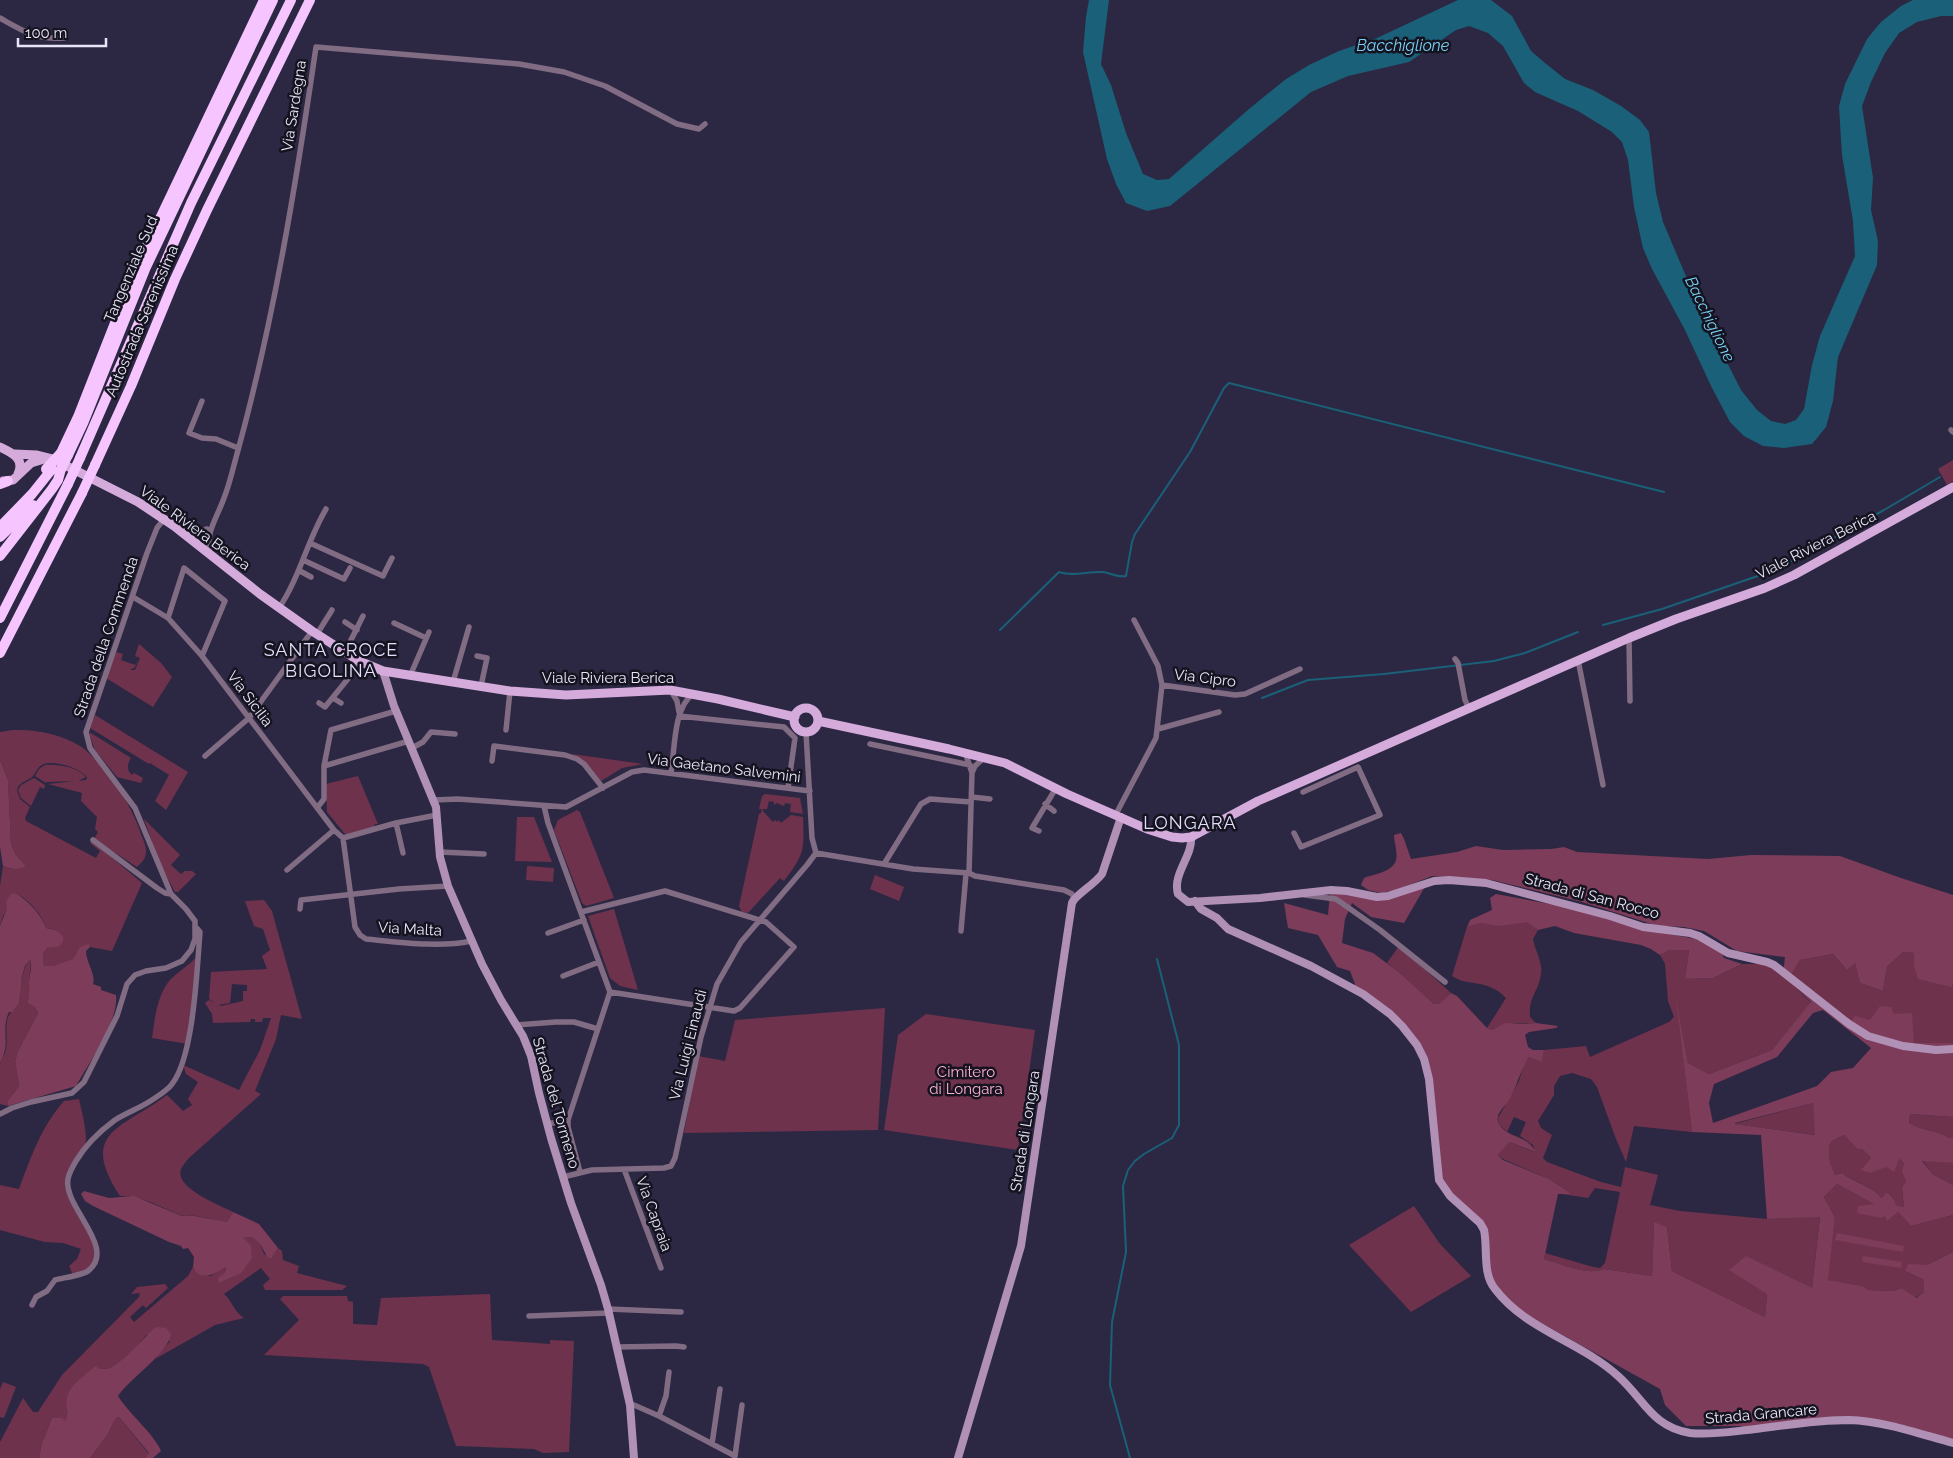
<svg xmlns="http://www.w3.org/2000/svg" width="1953" height="1458" viewBox="0 0 1953 1458" font-family="Raleway,sans-serif">
	<style>
		.green { fill: #6f324d }
		.forest { fill: #7d3c59; fill-rule: evenodd }
		.water { fill: #1a6078 }
		.lines { fill: none; stroke-linecap: round; stroke-linejoin: round }
		.stream { stroke: #1a6078; stroke-width: 2 }
		.street { stroke: #816c84; stroke-width: 5.5 }
		.secondary { stroke: #b090b5; stroke-width: 8 }
		.primary { stroke: #d5abdc; stroke-width: 9 }
		.highway { stroke: #f6c4fe; stroke-width: 10 }
		.highway-bridge { stroke: #f6c4fe; stroke-width: 10 }
		.labels { text-anchor: middle; dominant-baseline: central; stroke-width: 5; stroke-linejoin: round; paint-order: stroke }
		.street-label { font-size: 15px; fill: #e7e5f7; stroke: #15131f }
		.park-label { font-size: 15px; fill: #feafcf; stroke: #15131f }
		.water-label { font-size: 16px; font-style: italic; fill: #77d1f6; stroke: #15131f }
		.quarter-label { font-size: 18px; letter-spacing: 1px; fill: #e1dffb; stroke: #15131f }
	</style>
	<rect width="100%" height="100%" fill="#2c2843"/>
	<path class="green" d="M1953,460V481L1947,485L1938,469Z
		M139,644L161,663L172,677L153,707L106,678L116,652L123,654L121,660L135,665L138,659L135,667L130,670H135L140,658L135,656Z
		M95,715L188,772L166,810L155,801L169,775L150,763L149,764L90,728Z
		M13,730C36,729 61,734 80,746C107,765 132,805 142,837C144,841 146,847 146,851C146,859 142,862 137,867L94,839L98,832L95,829L97,817L81,801L82,793L48,784L86,780L87,777C80,768 55,760 44,764C37,766 36,774 31,778C25,782 19,782 17,790L20,799L30,807L25,818L26,821L96,858L100,851L90,843L92,841L142,883L112,951L90,947L89,945L76,953L74,959L52,966H44L43,954L47,948L56,946L55,930L46,928C41,913 30,901 16,893L3,916L0,926V886L3,866L11,869L26,866L16,855L11,844L8,780L0,760V732Z
		M91,733L131,758C127,765 126,769 132,775L134,773L143,778L141,783L117,777L95,750L89,734Z
		M572,754L643,764L622,768L601,781L583,760Z
		M45,765C57,764 78,767 86,777L78,781L47,782L46,783L35,776L39,769Z
		M358,776L378,824H375L373,829L348,835L345,834L327,812L326,784Z
		M34,778L45,785L44,789L40,787L31,806L21,798L18,790L21,785Z
		M765,794L800,798L803,814L790,812L791,804L785,803L784,806L777,803L774,805V802L769,801L767,809H763V811L773,822L775,820L777,822L779,820L781,823L791,815L803,817C804,851 805,853 784,881L780,878L748,913L742,912L739,906L759,814L761,813L762,809H759L762,796Z
		M577,810L580,812L614,898L586,906L582,903L554,830L558,820Z
		M517,817H534L552,862L515,861Z
		M144,819L180,855L171,865L181,874L185,871H192L196,874L178,892H175L160,864Z
		M527,866L554,868L553,882L526,880Z
		M875,875L904,887L899,901L870,889Z
		M264,900L272,911L302,1019L281,1015L276,1039L255,1091L261,1094L190,1157C185,1163 178,1169 181,1177C186,1192 219,1205 233,1212L227,1222C217,1221 206,1217 196,1216C190,1215 185,1217 180,1215C161,1207 141,1195 120,1196C77,1131 124,1128 167,1095L183,1111L192,1105L188,1099L198,1082L186,1074L183,1065L239,1090L260,1050L271,1018H263L262,1022H255V1019H251L250,1022L213,1023L212,1014L205,1003L209,1000L221,1006L243,1001V991H247V985L232,984L230,1003L218,1005L209,999L211,972L267,969L262,956L270,950L263,929L254,926L245,901Z
		M614,909L638,990L620,986L610,978L588,916Z
		M1527,921L1538,930L1533,939C1535,951 1543,962 1541,974C1539,991 1528,997 1530,1017L1536,1023C1517,1025 1510,1020 1492,1030L1487,1028L1506,998C1487,978 1468,987 1452,976L1467,927L1482,923Z
		M1399,946L1451,993L1439,1004H1434L1400,973L1387,963Z
		M1670,950H1689L1685,979L1713,978L1742,964H1767L1783,974L1811,1003L1772,1050L1709,1074L1688,1063L1678,1010L1692,1132L1634,1126L1626,1162L1616,1139L1597,1087L1591,1079L1572,1073L1560,1076L1554,1086V1095L1538,1121L1541,1128L1552,1135L1543,1158L1547,1162L1601,1182L1621,1187L1625,1167L1658,1175L1650,1205L1680,1211L1767,1219L1820,1216L1812,1288L1767,1294L1765,1317L1672,1271L1667,1227L1654,1223L1652,1276L1604,1269C1585,1276 1563,1264 1544,1259L1545,1253L1593,1267L1600,1268L1605,1263L1620,1192L1595,1188L1588,1198L1562,1194H1569V1192L1549,1179L1503,1159L1498,1155L1510,1142L1534,1152L1533,1145L1520,1136L1526,1122L1514,1117L1507,1132L1499,1124L1498,1118L1519,1081L1524,1064L1529,1057L1542,1061L1544,1050L1586,1046L1590,1057L1669,1022L1674,1017L1668,1001L1665,964L1660,955Z
		M1903,952L1914,953V966L1952,986L1953,985V1043H1914L1870,1020L1849,1024L1790,977L1800,960L1833,954L1847,970L1855,962L1860,983L1883,991L1887,967Z
		M197,956L188,1044L152,1038C155,1018 157,994 171,979C180,970 190,965 197,956Z
		M30,958C32,971 29,972 29,983C29,991 30,995 27,1003L35,1007L38,1013L18,1051L15,1061L19,1086L7,1102L8,1106L0,1104C0,1091 0,1076 0,1064C1,1059 5,1055 6,1049C9,1026 0,1021 19,1003C20,988 21,972 30,958Z
		M885,1008L878,1130L684,1133L698,1056L725,1061L735,1020Z
		M926,1014L1035,1030L1018,1150L884,1130L898,1035Z
		M79,1099C82,1114 88,1132 85,1147C81,1164 67,1169 69,1190L98,1254L86,1273L73,1275L69,1266L77,1259L81,1249L63,1243L45,1242L0,1230V1185L19,1189C31,1157 41,1127 64,1101Z
		M1813,1103L1816,1135L1734,1124Z
		M1910,1114L1953,1117V1137L1950,1138C1937,1130 1922,1131 1909,1123Z
		M1844,1135L1857,1149H1862L1871,1158L1899,1159L1904,1163L1903,1172L1906,1181L1902,1187L1904,1207L1895,1205L1893,1198L1887,1192L1883,1199C1873,1187 1855,1182 1842,1173L1835,1175L1830,1162L1829,1146L1832,1141Z
		M1922,1160L1953,1163V1185L1934,1175Z
		M1837,1184L1875,1204L1885,1216L1898,1212L1911,1226L1953,1215V1252L1927,1265L1905,1271L1924,1280V1292L1915,1298L1902,1288L1893,1291L1868,1290L1863,1286L1827,1280L1835,1217L1824,1197Z
		M1414,1206L1440,1244L1471,1276L1411,1312L1349,1245Z
		M252,1237L260,1244L264,1254L272,1258L278,1248L282,1251L283,1260L299,1266L297,1273L347,1286L342,1290H265L263,1285L270,1279L261,1268L224,1294C233,1302 234,1312 244,1318L215,1325L155,1359L170,1341L146,1335C139,1345 115,1371 102,1369C100,1369 97,1368 95,1367L90,1372L67,1410L68,1418L65,1422L52,1418L42,1443L39,1458H0V1442L23,1398L33,1412H38L62,1375L139,1297L140,1293L131,1294L137,1287L165,1284L168,1288L146,1308L143,1305L130,1317L134,1322L188,1276L193,1267L196,1273L211,1276L226,1266L225,1273L229,1279L243,1238Z
		M490,1294L492,1340L550,1344V1340L574,1341L569,1452L543,1453L534,1449L456,1446L429,1367L423,1364L264,1355L299,1320L280,1299L283,1296H347L348,1301L353,1302V1324L377,1325L381,1298Z
		M3,1382L16,1387L4,1418L0,1417V1389Z
		M119,1417L149,1454L145,1458H90L106,1437L116,1418Z"/>
	<path class="forest" d="M0,760L8,780L11,844L16,855L26,866C18,870 12,870 3,866L0,847Z
		M1401,833L1404,839L1411,859L1457,852L1476,846L1503,850L1551,849L1564,847L1577,852L1708,859L1751,855L1840,856L1901,878L1953,895V985L1951,987L1918,979L1914,966V953L1903,952L1887,967L1883,991L1860,983L1855,963L1847,970L1833,954L1800,960L1790,977L1849,1024L1855,1016L1870,1020L1880,1006L1891,1007L1894,1014L1912,1013L1914,1043H1953V1117L1910,1114L1909,1123C1922,1131 1937,1130 1950,1138L1953,1137V1163L1922,1161L1934,1175L1953,1185V1215L1911,1226L1898,1212L1887,1221L1885,1216L1881,1218L1857,1213L1858,1206L1874,1204L1837,1184L1824,1197L1835,1217L1828,1280L1863,1286L1868,1290L1893,1291L1902,1288L1916,1298L1924,1292V1280L1905,1271L1908,1264L1927,1265L1953,1252V1443L1861,1421L1779,1426H1686L1665,1405L1660,1389L1525,1314L1492,1288L1487,1236L1453,1197L1440,1176L1430,1083L1410,1035L1353,988L1355,984L1350,971L1337,967L1318,935L1288,928L1284,903L1328,915L1330,894L1347,893L1388,899L1426,885L1404,923L1371,917L1352,903L1345,919L1342,943L1373,953L1400,973L1434,1004H1439L1451,993L1457,996L1487,1028L1492,1030L1505,1023L1523,1024L1536,1023L1558,1026L1556,1028L1529,1032L1525,1035L1528,1047L1533,1050H1544L1542,1062L1529,1057C1521,1069 1517,1086 1509,1100C1505,1107 1494,1114 1499,1124C1508,1139 1529,1135 1535,1152L1510,1142L1498,1155L1503,1160L1549,1179L1569,1192V1194H1558L1544,1259C1563,1264 1585,1276 1604,1269L1652,1276L1654,1222L1667,1227L1672,1271L1765,1317L1767,1294L1729,1270L1746,1256L1812,1288L1820,1217L1767,1219L1761,1135L1692,1132L1676,998L1688,1063L1709,1074L1772,1050L1811,1002L1783,974L1785,957L1737,951L1704,931L1684,927L1658,926L1582,902L1492,880L1432,876L1397,890L1381,893L1368,890L1361,885L1364,878C1374,874 1393,872 1396,860C1398,854 1394,842 1394,835ZM1823,1010L1871,1048L1853,1068L1831,1072L1817,1086L1713,1123L1709,1103L1714,1084L1777,1057L1813,1013ZM1813,1103L1815,1135L1735,1124V1123ZM1844,1135L1857,1149H1862L1871,1158L1861,1170L1870,1173L1886,1167L1894,1172L1899,1159L1904,1163L1902,1172L1906,1181L1902,1187L1904,1207L1896,1205L1893,1198L1887,1192L1882,1198C1873,1187 1854,1182 1842,1173L1835,1175L1830,1162L1829,1146L1832,1141Z
		M16,893C30,903 40,913 46,928L55,930L63,936V941L60,946L47,948L43,954L44,966H52L73,959L80,947L89,944L90,947L86,951C86,962 96,974 93,984L101,987V990L116,995C119,1021 89,1063 76,1086L8,1106L7,1102L19,1086L15,1061L18,1051L38,1013L35,1007L27,1003C30,995 29,991 29,983C29,973 33,970 30,959L25,966L22,976L19,1003L12,1012H9C0,1032 12,1041 0,1063V926L7,908L6,901L11,894Z
		M1496,894L1572,908L1641,929L1702,940L1722,953L1724,958L1742,964L1713,978L1685,979L1689,950H1670L1660,955L1651,949L1641,945L1574,933L1555,926L1538,930L1527,922L1498,926L1482,923L1467,927L1470,920L1492,910L1490,898Z
		M84,1191L109,1198L134,1196L182,1216H195L227,1222L233,1212L259,1224L278,1248L272,1258H268L260,1244L252,1237L243,1238L251,1246L252,1258L241,1273L219,1283L218,1278L225,1273L226,1267C215,1273 209,1279 196,1273L193,1267L194,1257L188,1248L183,1249L181,1246L169,1242L93,1206L85,1201L81,1194Z
		M1837,1233L1904,1246L1903,1252L1835,1240Z
		M1863,1256L1902,1262L1901,1268L1862,1262Z
		M156,1327L166,1328L171,1334C167,1355 131,1377 118,1396C129,1414 154,1434 161,1451L153,1458H145L149,1453L119,1417L116,1418L106,1437L90,1458H39L42,1443L52,1418H62L65,1421C70,1414 65,1405 67,1397C71,1383 85,1376 95,1366C97,1367 100,1369 102,1369C118,1371 144,1336 156,1327Z"/>
	<path class="water" d="M1089,0H1109L1101,64L1111,85L1126,133L1143,174L1157,180L1169,179L1249,109L1286,79L1309,65L1339,51L1377,38L1458,0H1491L1512,16L1531,51L1545,63L1565,79L1593,90L1621,106L1640,120L1649,132L1656,193L1663,222L1699,307L1741,390L1757,410L1771,421L1785,424L1796,420L1804,409L1812,365L1820,336L1855,256L1853,221L1842,155L1840,123L1839,106L1845,84L1867,39L1881,22L1901,6L1913,0H1953V16H1941L1917,22L1899,33L1885,53L1871,82L1862,106L1873,178L1871,210L1878,241L1877,265L1838,357L1833,401L1826,427L1812,444L1784,448L1763,446L1744,436L1730,422L1712,388L1685,330L1652,269L1643,248L1634,207L1628,160L1622,142L1612,132L1578,111L1535,92L1524,83L1503,46L1488,33L1469,26L1456,30L1409,62L1348,76L1311,92L1170,206L1147,211L1126,203L1116,184L1107,159L1083,52L1086,17Z"/>
	<g class="lines">
		<path class="stream" d="M1603,625L1662,609L1775,570L1884,510L1940,477
			M1000,630L1059,572C1073,577 1088,571 1103,572C1111,573 1118,578 1126,576L1132,542L1135,534L1190,452L1224,388L1229,383L1664,492
			M1262,698L1308,680L1384,674L1494,661L1525,653L1578,632
			M1130,1458L1110,1385L1112,1322L1126,1252L1123,1186L1128,1170L1135,1161L1144,1154L1172,1138L1179,1125V1045L1157,959"/>
		<path class="street" d="M0,18C23,31 36,40 64,38
			M202,401L189,433L202,438L216,439L238,448
			M1951,430L1953,432
			M182,531L194,533L207,529
			M310,543L383,576L392,558
			M210,555C205,532 217,518 224,498C230,483 233,468 237,454C274,320 296,184 316,47L519,64L564,72L605,86L677,124L699,129L705,124
			M303,560L344,579L350,568
			M300,571L311,577
			M133,597L168,618L202,656L334,830L343,838L396,823L437,815
			M279,608C300,577 307,541 326,509
			M168,618L184,568L225,601L202,656
			M345,622L357,630
			M394,623L426,638
			M317,634L332,610
			M1629,638L1630,701
			M345,652L363,616
			M477,656L487,658L481,686
			M1455,659L1458,663L1465,700L1469,708
			M1578,660L1603,785
			M410,676L429,632
			M453,682L469,627
			M1162,685L1235,695L1245,694L1300,669
			M671,691L677,701L679,712
			M333,698L341,703
			M319,703L325,707L351,675L359,661
			M679,716L784,727L795,738L788,788
			M1158,729L1219,712
			M506,730L510,691
			M806,732L812,838L816,853L913,869L969,873L975,876L1064,890L1072,894L1074,899
			M870,744L970,765
			M412,748L423,742L431,732L455,734
			M965,752L972,773L969,873
			M205,756L249,718L312,631
			M492,761L494,746L565,755L577,759L584,764L603,788
			M324,766L409,741
			M671,773C675,750 673,708 693,694
			M972,773L975,766L984,758
			M972,797L990,799
			M434,800L458,799L566,807L632,772L644,770L810,791
			M1045,804L1054,811
			M544,806L548,823L610,992
			M317,808L324,799V766L331,730L396,711
			M1116,814L1156,738L1162,685L1158,666L1134,620
			M396,823L403,853
			M1039,831L1032,828L1056,788
			M1294,833L1301,847L1380,815L1358,767L1303,792
			M343,838L355,927L360,935L366,939C398,942 440,948 471,941
			M93,840L157,888L165,893L171,894
			M440,852L484,854
			M884,864L921,804L930,799L971,802
			M287,870L334,830
			M1305,895L1336,899L1380,930L1445,982
			M300,909L301,900L399,889L448,886
			M961,931L966,874
			M548,933L584,920
			M563,976L599,962
			M516,1025L556,1022H574L598,1029
			M0,1114L12,1108L31,1102L72,1093L84,1082L117,1016L127,984L135,975L146,971L166,968L182,961L191,950L195,939V921L186,909L171,894L135,808L90,748L86,732L147,553L157,528L164,519
			M547,1124L568,1120
			M624,1169L661,1268
			M580,1172L568,1127V1120L610,992L734,1011L740,1008L794,947L766,922L665,891L581,912
			M563,1177L592,1170L664,1168L671,1166L675,1158L701,1037L717,984L741,942L807,865L816,853
			M32,1305L36,1297L47,1291L55,1280C62,1278 83,1275 88,1271C118,1248 63,1207 68,1179C69,1173 73,1166 76,1161C85,1146 100,1131 115,1120C126,1113 140,1108 152,1100C158,1096 168,1090 172,1084C194,1056 197,968 200,932L195,926
			M608,1309L681,1312
			M529,1316L608,1313
			M616,1347L676,1346L684,1347
			M630,1405H634L659,1416L735,1456L742,1405
			M659,1416L666,1396L669,1372
			M712,1444L720,1389"/>
		<path class="secondary" d="M383,671L394,706L436,807L440,857L448,886L482,964L501,1000L523,1036L531,1056L539,1093L551,1138L571,1203L601,1285L608,1309L630,1405L634,1458
			M1191,837C1193,856 1172,874 1178,894L1188,902L1260,898L1331,890L1347,891L1377,897L1388,896L1434,881L1449,880L1486,883L1610,916L1643,927L1690,933L1699,936L1728,953L1767,962L1774,965L1849,1024L1868,1036L1903,1046L1936,1050L1953,1049
			M1195,901L1201,909L1217,918L1228,929L1311,966L1363,994L1390,1014L1402,1026L1417,1045L1424,1059L1429,1079L1439,1180L1450,1196L1480,1223L1484,1230C1488,1249 1482,1273 1495,1289C1526,1330 1581,1342 1618,1376C1644,1399 1652,1427 1690,1433C1709,1435 1729,1432 1747,1430C1781,1426 1815,1420 1849,1420C1884,1421 1920,1434 1953,1443
			M958,1458L1021,1246L1072,903C1075,895 1094,885 1102,874L1121,817"/>
		<path class="primary" d="M0,447C13,453 25,459 18,474
			M14,454L37,455L53,459L138,502L174,526L260,594L312,631L359,661L383,671L510,691L566,695L670,690L718,699L795,717
			M3,481L13,480L31,463L44,459
			M794 720a12 12 0 1 1 24 0a12 12 0 1 1-24 0Z
			M818,721L949,749L1005,763L1067,794L1147,829L1172,837L1182,838L1191,837L1258,801L1629,638L1676,619L1765,588L1794,575L1953,487"/>
		<path class="highway" d="M61,453L78,417L137,267L264,0
			M68,455L84,421L146,267L273,0
			M80,458L191,203L291,0
			M95,465L131,386L175,279L207,210L310,0
			M0,484L8,481
			M0,527L32,494L52,469
			M0,537L33,505
			M0,556L52,489L58,480L61,469
			M0,618L68,484
			M0,653L82,493"/>
		<path class="highway-bridge" d="M46,469L61,453
			M61,469L68,455
			M68,484L80,458
			M82,493L95,465"/>
	</g>
	<g class="labels">
		<g class="street-label">
			<text transform="translate(294 106) rotate(-81)">Via Sardegna</text>
			<text transform="translate(131 269) rotate(-67)">Tangenziale Sud</text>
			<text transform="translate(142 321) rotate(-67)">Autostrada Serenissima</text>
			<text transform="translate(195 528) rotate(36)">Viale Riviera Berica</text>
			<text transform="translate(1816 545) rotate(-27)">Viale Riviera Berica</text>
			<text transform="translate(106 637) rotate(-71)">Strada della Commenda</text>
			<text x="608" y="678">Viale Riviera Berica</text>
			<text transform="translate(1205 678) rotate(7)">Via Cipro</text>
			<text transform="translate(250 699) rotate(53)">Via Sicilia</text>
			<text transform="translate(724 768) rotate(7)">Via Gaetano Salvemini</text>
			<text transform="translate(1592 896) rotate(15)">Strada di San Rocco</text>
			<text transform="translate(410 929) rotate(3)">Via Malta</text>
			<text transform="translate(688 1045) rotate(-76)">Via Luigi Einaudi</text>
			<text transform="translate(556 1103) rotate(74)">Strada del Tormeno</text>
			<text transform="translate(1025 1131) rotate(-81)">Strada di Longara</text>
			<text transform="translate(654 1214) rotate(70)">Via Capraia</text>
			<text transform="translate(1761 1414) rotate(-5)">Strada Grancare</text>
		</g>
		<g class="park-label">
			<text x="966" y="1072">Cimitero<tspan x="966" dy="17">di Longara</tspan></text>
		</g>
		<g class="water-label">
			<text x="1403" y="45">Bacchiglione</text>
			<text transform="translate(1710 319) rotate(64)">Bacchiglione</text>
		</g>
		<g class="quarter-label">
			<text x="331" y="649">SANTA CROCE<tspan x="331" dy="21">BIGOLINA</tspan></text>
			<text x="1190" y="822">LONGARA</text>
		</g>
	</g>
	<path d="M18 38v8h88v-8" fill="none" stroke="#e7e5f7" stroke-width="2.5"/>
	<text x="25" y="38" font-size="15" fill="#e7e5f7" stroke="#15131f" stroke-width="4" paint-order="stroke">100 m</text>
</svg>
